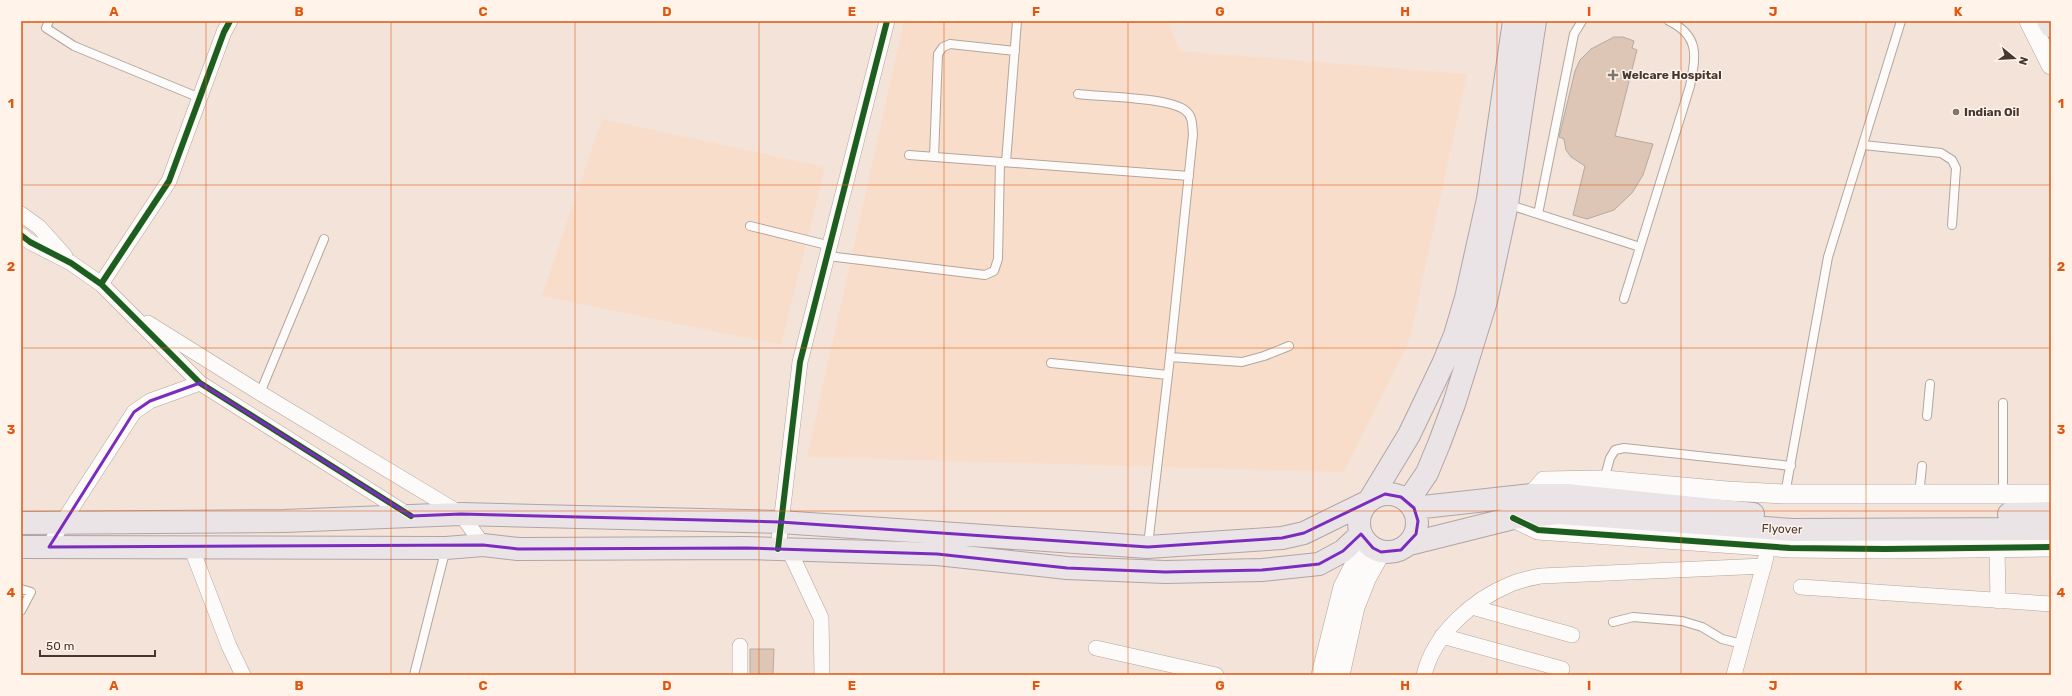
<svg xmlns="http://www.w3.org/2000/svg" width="2072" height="696" viewBox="0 0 2072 696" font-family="Rubik,sans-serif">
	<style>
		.built { fill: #f8deca }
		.building { fill: #ddc6b5; stroke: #b6aaa2 }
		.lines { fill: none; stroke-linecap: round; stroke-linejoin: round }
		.service-casing { stroke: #b2a69d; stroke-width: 10 }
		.minor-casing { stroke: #b2a69d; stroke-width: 16 }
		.tertiary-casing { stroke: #b2a69d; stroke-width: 20 }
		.primary-casing { stroke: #b0a4a6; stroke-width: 24 }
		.service { stroke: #fdfbf9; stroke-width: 8 }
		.minor { stroke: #fdfbf9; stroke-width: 15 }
		.tertiary { stroke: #fdfbf9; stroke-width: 19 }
		.primary { stroke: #eae4e7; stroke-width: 22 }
		.cycleway-casing { stroke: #fff3ea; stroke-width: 8 }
		.cycleway { stroke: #1b5e20; stroke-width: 6 }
		.marked { fill: none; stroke: #7b2cbf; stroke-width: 3; stroke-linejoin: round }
		.grid { fill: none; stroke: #e0570e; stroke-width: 1; stroke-opacity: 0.55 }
		.poi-dot { fill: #81746b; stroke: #fff3ea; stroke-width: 1.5 }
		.labels { text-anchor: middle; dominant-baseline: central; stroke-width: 3; stroke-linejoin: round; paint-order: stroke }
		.poi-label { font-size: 12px; font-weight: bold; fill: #443830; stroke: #fff3ea; text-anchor: start }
		.street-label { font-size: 12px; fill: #443830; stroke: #fff3ea }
		.neatline { fill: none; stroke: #e0570e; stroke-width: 1.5 }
		.grid-label { font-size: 13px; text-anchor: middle; font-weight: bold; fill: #e0570e }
	</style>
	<rect width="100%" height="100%" fill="#f3e3d8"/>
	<path class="built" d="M904,21H1168L1180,51L1467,74L1409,342L1344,472L807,457Z
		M602,119L825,167L781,345L542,296Z"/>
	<path class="building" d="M1614,37H1623L1634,41L1632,48L1637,50L1615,136L1653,144L1643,175L1632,193L1614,210L1587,219L1573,215L1585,166L1571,157L1566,150L1564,139L1559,137L1575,71L1580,60L1591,49Z
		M750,649H774L773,675H750Z"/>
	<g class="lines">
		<g class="service-casing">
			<path id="service" d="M49,21L46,28L74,46L200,98
				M1078,94C1101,97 1170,97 1186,111C1193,117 1192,125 1193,134L1170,357L1148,545
				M1863,145L1941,153L1952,160L1956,168L1952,225
				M909,155L1189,176
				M934,157L938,54L943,47L950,44L1015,51
				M1006,162L1017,21
				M1507,204L1640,247
				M1538,214L1574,34L1582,21
				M750,226L831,246
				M828,256L985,275L994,271L998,259L1000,162
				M1624,299L1690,86C1696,56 1700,36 1669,21
				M1170,357L1242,362L1264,356L1289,346
				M1051,363L1168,375
				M260,393L324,239
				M2003,403V494
				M1927,416L1930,384
				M1604,480L1610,458L1615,450L1624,448L1791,466
				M1785,494L1828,257L1901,21
				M1919,495L1922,466
				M21,589L31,592L21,611
				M1613,622L1633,617L1682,621L1702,627L1722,639L1742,644
				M414,675L446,548"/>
		</g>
		<g class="minor-casing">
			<path id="minor" d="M21,214L39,227L65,256
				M21,235L30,242L71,263L101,284L200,383L410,516
				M101,284L169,181L224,32L230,21
				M148,323L260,393L461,514L483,545
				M49,547L62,523L134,412L150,401L200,383
				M191,547L229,646L243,675
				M1997,548L1998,601
				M778,549L800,362L887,21
				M789,550L821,618L822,675
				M1801,587L2051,604
				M1472,607L1572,635
				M1442,636L1562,669
				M1096,648L1216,675
				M740,675V646
				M1424,675C1434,634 1472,600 1511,584C1520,580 1531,578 1541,576L1764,566
				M1734,675L1766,557"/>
		</g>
		<g class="tertiary-casing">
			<path id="tertiary" d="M2029,21L2051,65
				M1532,495L1544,481L1604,480L1727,491L1785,494H2051
				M1513,518L1538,530L1790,548L1885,549L2051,547
				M1321,675L1343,587L1366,542
				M1340,675L1355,607L1367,577L1381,552"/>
		</g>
		<g class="primary-casing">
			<path id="primary" d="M2048,21L2051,26
				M1359 523a29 29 0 1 1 58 0a29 29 0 1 1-58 0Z
				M1408,501L1427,473L1439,444L1454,404L1486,301L1507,204L1535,21
				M1414,508L1532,495H1566L1753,514
				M2009,514L2051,513
				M21,523L284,521L461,514L780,522L1148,547L1282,538L1304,533L1369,501L1409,435L1443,364L1455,335L1466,298L1488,199L1514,21
				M1409,544L1513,518L1558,513L1793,530L2051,529
				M21,547L446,548L483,545L518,549L747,548L937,554L1067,568L1165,572L1262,570L1319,564L1343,551L1361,534"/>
		</g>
		<use href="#service" class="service"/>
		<use href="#minor" class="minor"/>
		<use href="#tertiary" class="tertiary"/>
		<use href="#primary" class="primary"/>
		<g class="cycleway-casing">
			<path id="cycleway" d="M21,235L30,242L71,263L101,284L200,383L411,516
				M101,284L169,181L224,32L230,21
				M1513,518L1538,530L1790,548L1885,549L2051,547
				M778,549L800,362L887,21"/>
		</g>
		<use href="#cycleway" class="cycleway"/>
	</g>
	<path class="marked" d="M200,383L411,516L461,514L780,522L1148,547L1282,538L1304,533L1385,494L1401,497L1414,508L1418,521L1416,534L1401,550L1381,552L1373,548L1361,534L1343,551L1319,564L1262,570L1165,572L1067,568L937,554L747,548L518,549L483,545L49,547L134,412L150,401Z"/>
	<path class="grid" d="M206,21V675M391,21V675M575,21V675M759,21V675M944,21V675M1128,21V675M1313,21V675M1497,21V675M1681,21V675M1866,21V675M21,185H2051M21,348H2051M21,511H2051"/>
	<g class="poi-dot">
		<path d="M1611 69h4v4h4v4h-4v4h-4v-4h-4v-4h4z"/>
		<circle cx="1956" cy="112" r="4"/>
	</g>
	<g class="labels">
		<g class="poi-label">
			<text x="1622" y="75">Welcare Hospital</text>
			<text x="1964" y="112">Indian Oil</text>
		</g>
		<g class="street-label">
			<text transform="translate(1782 529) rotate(2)">Flyover</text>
		</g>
	</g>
	<rect width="2072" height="696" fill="none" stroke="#fff3ea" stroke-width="44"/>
	<g transform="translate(2014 58) rotate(108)" stroke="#fff3ea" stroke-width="3" paint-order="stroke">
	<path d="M0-3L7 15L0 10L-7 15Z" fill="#443830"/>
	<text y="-6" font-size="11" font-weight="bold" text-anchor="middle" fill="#443830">N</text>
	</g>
	<path d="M40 650v6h115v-6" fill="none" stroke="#443830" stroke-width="2"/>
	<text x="46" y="650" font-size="12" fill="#443830" stroke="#fff3ea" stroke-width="3" paint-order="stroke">50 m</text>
	<rect x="22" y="22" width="2028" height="652" class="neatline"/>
	<g class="grid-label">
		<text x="114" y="16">A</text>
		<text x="299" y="16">B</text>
		<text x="483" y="16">C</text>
		<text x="667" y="16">D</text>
		<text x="852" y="16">E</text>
		<text x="1036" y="16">F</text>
		<text x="1220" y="16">G</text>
		<text x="1405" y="16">H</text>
		<text x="1589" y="16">I</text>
		<text x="1773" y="16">J</text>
		<text x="1958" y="16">K</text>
		<text x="11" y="108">1</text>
		<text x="2061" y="108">1</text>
		<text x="11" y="271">2</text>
		<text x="2061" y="271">2</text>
		<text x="11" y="434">3</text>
		<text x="2061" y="434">3</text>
		<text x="11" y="597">4</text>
		<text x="2061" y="597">4</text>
		<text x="114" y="690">A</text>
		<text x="299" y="690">B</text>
		<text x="483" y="690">C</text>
		<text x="667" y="690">D</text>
		<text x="852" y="690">E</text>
		<text x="1036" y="690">F</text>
		<text x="1220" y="690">G</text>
		<text x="1405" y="690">H</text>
		<text x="1589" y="690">I</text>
		<text x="1773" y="690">J</text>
		<text x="1958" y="690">K</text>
	</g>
</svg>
